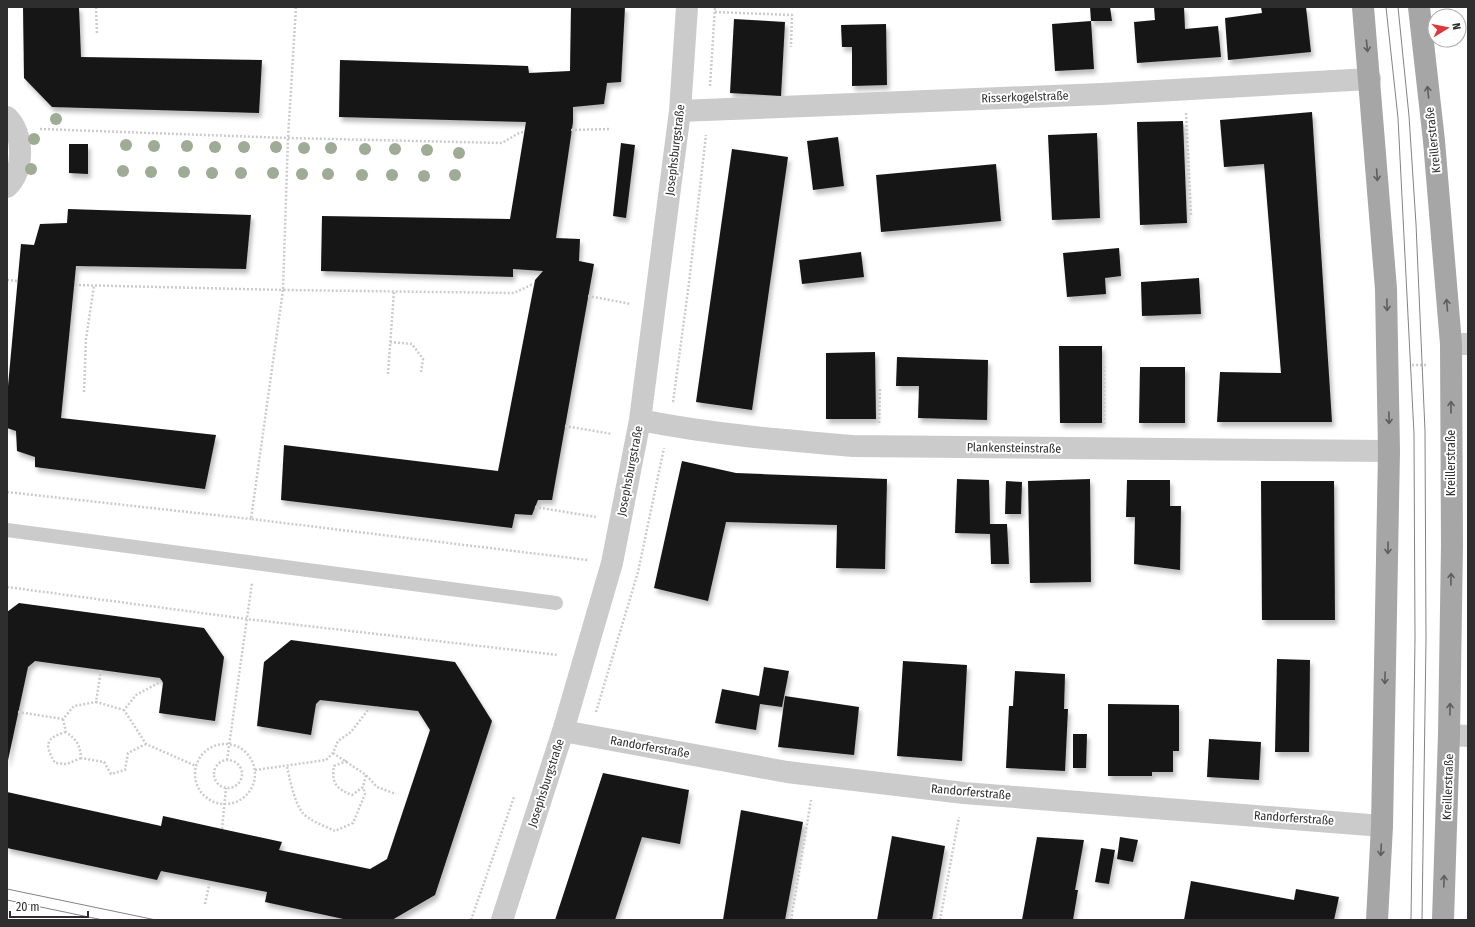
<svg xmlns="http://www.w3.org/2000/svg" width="1475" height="927" viewBox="0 0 1475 927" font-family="'Fira Sans Condensed',sans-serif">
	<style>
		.building { fill: #151515; filter: url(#shadow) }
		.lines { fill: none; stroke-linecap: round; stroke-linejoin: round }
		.path { stroke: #cbcbcb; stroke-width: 2.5; stroke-dasharray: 2 2; stroke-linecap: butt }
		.service { stroke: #cbcbcb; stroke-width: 14 }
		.minor { stroke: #cbcbcb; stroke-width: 22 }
		.primary { stroke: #a6a6a6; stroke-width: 22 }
		.tram { stroke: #838383; stroke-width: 1 }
		.tree { fill: #9eab95 }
		.oneway { stroke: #5e5e5e }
		.labels { text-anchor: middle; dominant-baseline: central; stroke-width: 4; stroke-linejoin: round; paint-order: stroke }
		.street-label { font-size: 12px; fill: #2e2e2e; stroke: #fff }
	</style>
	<defs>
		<filter id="shadow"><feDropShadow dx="2.5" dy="4.5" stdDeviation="2" flood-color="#0004"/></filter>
	</defs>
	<rect width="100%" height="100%" fill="#fff"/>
	<path class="building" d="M23,7H79L81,57L262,60L259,113L52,107L24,78Z
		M571,7H625L621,82L607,83L604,104L573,107V122L556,238L580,239L579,261L594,264L552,500H538L532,515L515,514L512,528L281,500L284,445L498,471L535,280L543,271L513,269V277L321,271L322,216L510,219L526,122L339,117L340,60L528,66L529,73L570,71Z
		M1090,7H1110L1112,21H1091L1094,69L1055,71L1052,24L1091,21Z
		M1154,7H1184L1185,29L1218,26L1221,57L1137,63L1134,22L1155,20Z
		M1261,7H1306L1311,52L1228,60L1225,18L1262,13Z
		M734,19L785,22L781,96L730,93Z
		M886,24L887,85L852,86V47H842L841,25Z
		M1312,112L1332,422H1217L1220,372L1281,373L1264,164L1224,167L1220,120Z
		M1183,121L1187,223L1140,225L1137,122Z
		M1097,133L1100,218L1052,220L1048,135Z
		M838,137L844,186L813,190L807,141Z
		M621,143L635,145L626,218L613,216Z
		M69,144H88V174L69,173Z
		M732,149L788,157L752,410L696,402Z
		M996,164L1001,221L881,232L876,175Z
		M68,209L251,215L246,269L76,266L61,418L216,435L205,489L35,467V457L17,451L16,431L7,428V397L21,244L34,245L40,224L67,223Z
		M1119,248L1121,276L1105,278L1106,294L1067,297L1063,253Z
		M861,252L864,277L802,284L799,260Z
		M1199,278L1201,314L1142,316L1141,282Z
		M1059,346H1102V423H1060Z
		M875,352L876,419H826V353Z
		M897,357L988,360L987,420L918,418L919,386H896Z
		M1140,367H1185V423H1139Z
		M682,461L736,473L887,479L885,569L836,568L837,525L726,522L708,601L654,588Z
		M957,479L989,480L990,524H1007L1009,564H991L990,534L955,533Z
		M1090,479L1091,582L1030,583L1028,481Z
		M1127,480H1170V506H1181L1180,570L1134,564L1135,517H1126Z
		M1006,481L1022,482L1021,514H1005Z
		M1261,481H1334L1335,620H1262Z
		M19,603L204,628L224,657L215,721L159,713L163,683L160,678L35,661L28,667L7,765V612Z
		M291,640L455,662L492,721L435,895L392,920H348L265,902L267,892L161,871L157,880L7,848V792L161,826L163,816L222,829L282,842L279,850L370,869L387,859L430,730L418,711L320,700L316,704L311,735L257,726L264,662Z
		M1277,659L1310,660L1309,752H1275Z
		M903,661L967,665L962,761L897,756Z
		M764,667L789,671L782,707L760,704L756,730L715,723L722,689L759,696Z
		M1015,671L1065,674L1064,709H1068L1065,771L1006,768L1009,706H1013Z
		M785,696L859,707L854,755L778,747Z
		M1108,704L1179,705V751H1173V772H1152V776H1108Z
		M1073,734H1087L1086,768H1073Z
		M1209,739L1261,742L1259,780L1207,777Z
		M603,773L689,790L680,844L642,837L615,920H555Z
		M741,810L803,822L785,920H723Z
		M892,836L945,846L932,920H877Z
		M1037,837L1084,840L1075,890H1078L1073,920H1022Z
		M1120,837L1138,840L1133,862L1117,859Z
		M1101,848L1115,850L1109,884L1095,882Z
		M1191,881L1294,900L1296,889L1339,897L1334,920H1184Z"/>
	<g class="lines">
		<path class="path" d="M96,7L97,34
			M296,7L288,138L283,290L514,293L531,285L534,286
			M715,12L792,15L791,47
			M710,86L715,7
			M1186,113L1191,215
			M40,129L288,138L502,143L519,133L524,132
			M571,130L610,129
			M7,280L18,281
			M75,285L283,290L251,519L588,560
			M588,296L631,304
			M390,342L412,344L423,359L421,373
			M1412,365H1427
			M388,374L394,291
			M84,392L86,339L94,286
			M673,402L689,283L706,135
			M879,423L880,388
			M1104,424V367
			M565,426L612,434
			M7,492L251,519
			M535,507L596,517
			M7,587L247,619L558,655
			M101,670L96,702L124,710
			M162,681L136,695L124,710L146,744L196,766
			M18,712L63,719L74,706L96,702
			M596,712L638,572L664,448
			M63,719L66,732C77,740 80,745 81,758L104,762L111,774L125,770L128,753L146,744
			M66,732C44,738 45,746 55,763L67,764L81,758
			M195 774a30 30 0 1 1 60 0a30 30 0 1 1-60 0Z
			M333,753L366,775L377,787L396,794
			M227,760L252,583
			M214 774a14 14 0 1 1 28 0a14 14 0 1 1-28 0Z
			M347,761L334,766C331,784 337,789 352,795L363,787L366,775
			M287,767C290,780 294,801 302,812C309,821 325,826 335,831L353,823L365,794L363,787
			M255,770L326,760L333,753L338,741L351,732L371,706
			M222,829L226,788
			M205,904L210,881
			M471,920L514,797
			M791,920L811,800
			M940,920L959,817"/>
		<path class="service" d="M7,530L556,603"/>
		<path class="minor" d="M680,111L1102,94L1370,79
			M7,117C24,133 25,171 7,187
			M1451,344H1468
			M640,420C710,434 781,440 853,446L1389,451
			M563,731L787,772L964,793L1382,826
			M1449,735L1468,736
			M502,920L563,731L612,563L640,420L680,111L687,7"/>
		<path class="primary" d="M1363,7L1386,289L1389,451L1382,826L1377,920
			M1419,7L1434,141L1451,344L1452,545L1449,735L1443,920"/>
		<path class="tram" d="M1386,7L1398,118L1414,434L1415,639L1411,920
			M1398,7L1409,116L1416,224L1425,431L1426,639L1422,920
			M7,889L156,920
			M7,900L103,920"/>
	</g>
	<g class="tree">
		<circle cx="56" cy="119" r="6"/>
		<circle cx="34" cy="139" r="6"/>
		<circle cx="126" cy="145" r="6"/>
		<circle cx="154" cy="146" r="6"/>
		<circle cx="187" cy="146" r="6"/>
		<circle cx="215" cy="147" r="6"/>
		<circle cx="244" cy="147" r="6"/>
		<circle cx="276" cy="147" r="6"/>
		<circle cx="304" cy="148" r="6"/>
		<circle cx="331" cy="148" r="6"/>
		<circle cx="365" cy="149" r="6"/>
		<circle cx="395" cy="149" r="6"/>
		<circle cx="427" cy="150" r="6"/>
		<circle cx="459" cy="153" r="6"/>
		<circle cx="31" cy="169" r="6"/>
		<circle cx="123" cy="171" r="6"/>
		<circle cx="151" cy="172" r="6"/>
		<circle cx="184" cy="172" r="6"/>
		<circle cx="212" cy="173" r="6"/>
		<circle cx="241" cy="173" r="6"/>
		<circle cx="273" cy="173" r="6"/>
		<circle cx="302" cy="174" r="6"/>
		<circle cx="328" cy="174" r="6"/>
		<circle cx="362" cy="175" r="6"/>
		<circle cx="392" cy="175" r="6"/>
		<circle cx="455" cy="175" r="6"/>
		<circle cx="424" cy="176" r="6"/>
	</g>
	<defs><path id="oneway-shaft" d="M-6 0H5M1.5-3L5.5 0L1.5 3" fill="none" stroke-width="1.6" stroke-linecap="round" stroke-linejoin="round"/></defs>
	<g class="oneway">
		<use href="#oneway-shaft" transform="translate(1367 46) rotate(84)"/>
		<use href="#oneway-shaft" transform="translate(1428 92) rotate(-96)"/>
		<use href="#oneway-shaft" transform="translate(1377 175) rotate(86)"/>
		<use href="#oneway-shaft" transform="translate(1387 305) rotate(89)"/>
		<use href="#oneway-shaft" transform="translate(1447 305) rotate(-95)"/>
		<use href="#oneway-shaft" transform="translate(1451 407) rotate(-90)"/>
		<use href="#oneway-shaft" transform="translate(1389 418) rotate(89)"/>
		<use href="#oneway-shaft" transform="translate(1388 548) rotate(91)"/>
		<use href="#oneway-shaft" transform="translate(1451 579) rotate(-89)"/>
		<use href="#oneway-shaft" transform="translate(1385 678) rotate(91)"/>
		<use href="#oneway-shaft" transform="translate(1450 709) rotate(-89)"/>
		<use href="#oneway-shaft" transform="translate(1381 850) rotate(93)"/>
		<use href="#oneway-shaft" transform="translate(1444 881) rotate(-88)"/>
	</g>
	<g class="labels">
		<g class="street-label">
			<text transform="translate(1025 97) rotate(-2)">Risserkogelstraße</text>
			<text transform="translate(1433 140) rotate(-96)">Kreillerstraße</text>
			<text transform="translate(675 150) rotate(-83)">Josephsburgstraße</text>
			<text transform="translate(1014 448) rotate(1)">Plankensteinstraße</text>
			<text transform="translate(1451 463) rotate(-90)">Kreillerstraße</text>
			<text transform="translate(630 471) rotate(-79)">Josephsburgstraße</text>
			<text transform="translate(650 747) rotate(10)">Randorferstraße</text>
			<text transform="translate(546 783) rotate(-72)">Josephsburgstraße</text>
			<text transform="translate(1448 787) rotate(-88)">Kreillerstraße</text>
			<text transform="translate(971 792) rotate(5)">Randorferstraße</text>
			<text transform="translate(1294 818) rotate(4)">Randorferstraße</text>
		</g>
	</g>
	<rect width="1475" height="927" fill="none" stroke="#2e2e2e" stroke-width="16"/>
	<g transform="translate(1447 28) rotate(80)"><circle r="19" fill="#ffffff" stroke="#ababab"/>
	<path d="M0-3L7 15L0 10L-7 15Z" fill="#dc393d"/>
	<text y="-6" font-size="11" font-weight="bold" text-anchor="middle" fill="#2e2e2e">N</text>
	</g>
	<path d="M10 911v6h78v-6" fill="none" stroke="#2e2e2e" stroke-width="2"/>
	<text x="16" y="911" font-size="12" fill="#2e2e2e" stroke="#ffffff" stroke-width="3" paint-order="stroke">20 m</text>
</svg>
